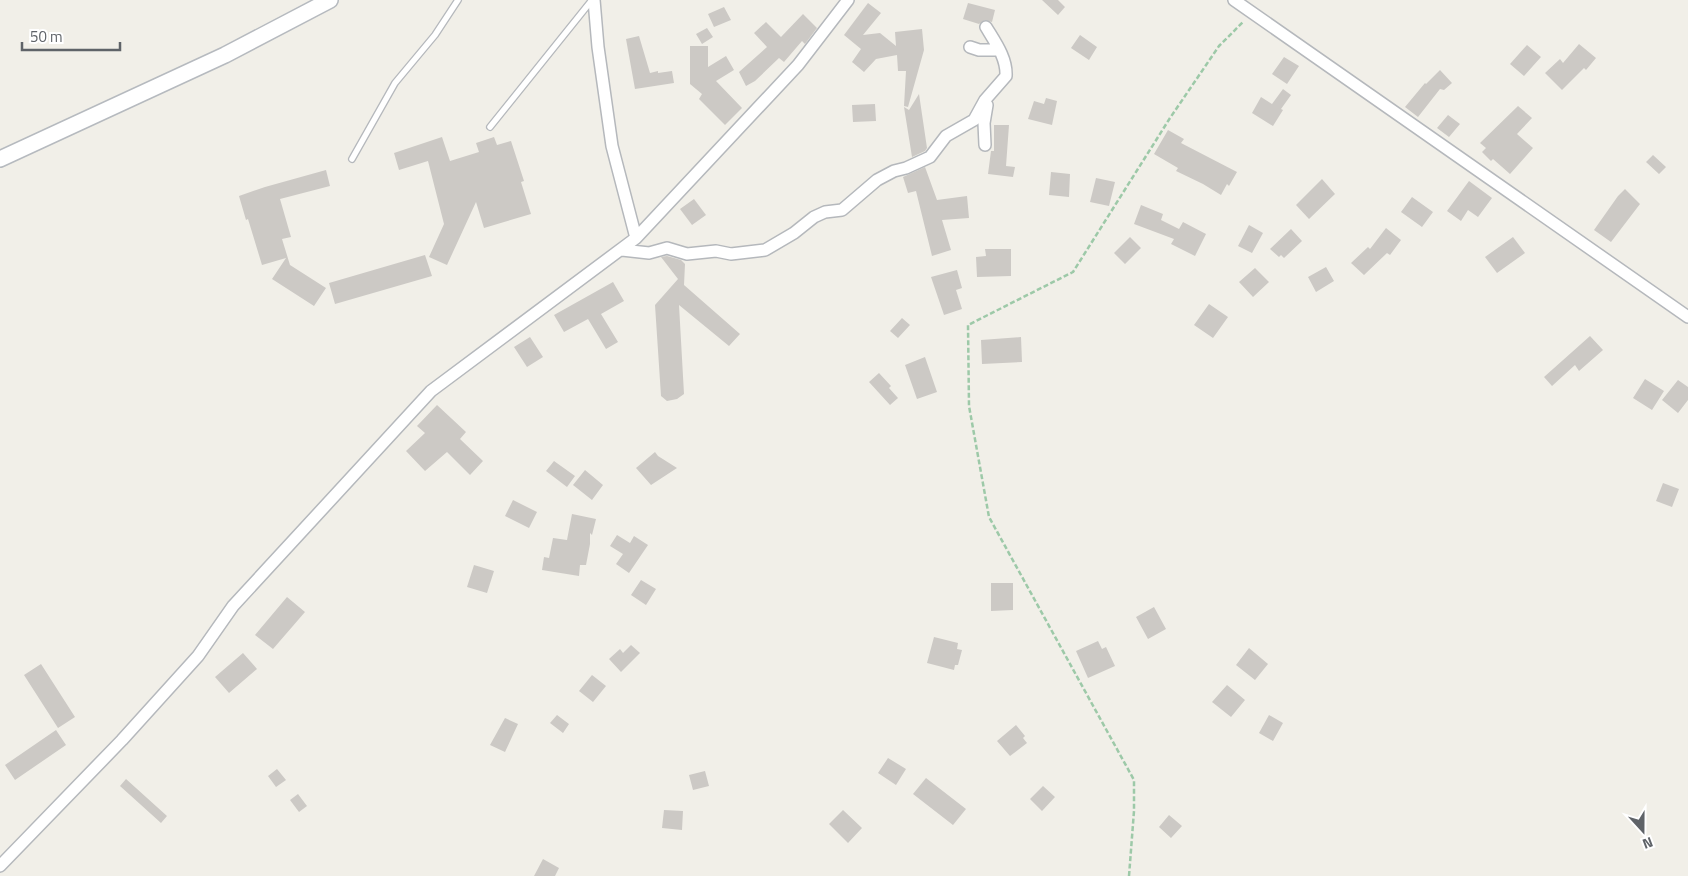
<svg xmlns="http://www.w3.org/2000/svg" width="1688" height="876" viewBox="0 0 1688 876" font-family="'Titillium Web',sans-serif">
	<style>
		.building { fill: #ccc9c5 }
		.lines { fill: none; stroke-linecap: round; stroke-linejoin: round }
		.service-casing { stroke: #b5b8bc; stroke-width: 8 }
		.minor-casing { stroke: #b5b8bc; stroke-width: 14 }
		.secondary-casing { stroke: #b6babf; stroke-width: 18 }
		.path { stroke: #9dc9a8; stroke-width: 2.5; stroke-dasharray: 5 2.5; stroke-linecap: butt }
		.service { stroke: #fff; stroke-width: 5.5 }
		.minor { stroke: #fff; stroke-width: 11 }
		.secondary { stroke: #fff; stroke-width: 15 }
	</style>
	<rect width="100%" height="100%" fill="#f1efe8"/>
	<path class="building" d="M1042,0H1058L1065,7L1058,15Z
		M868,3L881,13L863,35L880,33L896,46L895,32L922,29L924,50L908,107L904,106L906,71H898L897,55L876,59L864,72L852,62L861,49L844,35Z
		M968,3L995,10L992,22L985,20L979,24L963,19Z
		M724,7L731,20L714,27L708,14Z
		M803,14L817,28L805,44L802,41L784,62L779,58L755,81L746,86L739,72L767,47L754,33L766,22L781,37Z
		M707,28L713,37L702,44L696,34Z
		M1080,35L1097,47L1089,60L1071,48Z
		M639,36L650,73L658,71V73L672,71L674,83L635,89L626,39Z
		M1579,44L1596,58L1586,70L1584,68L1562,90L1545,73L1560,59L1563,63Z
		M1527,45L1541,57L1524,76L1510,64Z
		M690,46H708V67L726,56L734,70L716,81L742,108L725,125L699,99L702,94L690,84Z
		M1284,57L1299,66L1287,84L1272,74Z
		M1440,70L1452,83L1444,90L1440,89L1418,117L1405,107L1425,83L1426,84Z
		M1283,89L1291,95L1281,109L1283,110L1273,126L1252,113L1261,97L1272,104Z
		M919,94L927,148L925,151L912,157L904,107L909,110Z
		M1046,98L1057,101L1052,125L1028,119L1034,101L1044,104Z
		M875,104L876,121L853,122L852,105Z
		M1518,106L1532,118L1517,134L1533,148L1510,174L1493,159L1491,161L1482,152L1486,148L1480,143Z
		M1448,115L1460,124L1449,137L1437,128Z
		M994,125H1009L1006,166L1015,167L1013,177L988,174L991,151H994Z
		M1168,130L1184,139L1181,143L1237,172L1229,186L1227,184L1221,195L1203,184L1176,171L1178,168L1154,154Z
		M442,137L450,161L479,152L476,143L494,137L497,145L511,141L524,181L521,182L531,214L484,228L476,202L447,265L429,257L444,224L428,161L399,170L394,153Z
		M1653,155L1666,167L1659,174L1646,162Z
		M925,167L937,200L967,196L969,218L942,220L951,250L932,256L916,191L908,193L903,177Z
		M326,170L330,186L280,199L291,237L282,239L290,265L326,288L314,306L272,279L286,258L262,265L248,219L246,220L239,196L265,187Z
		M1051,172L1070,174L1069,197L1049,195Z
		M1096,178L1115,182L1109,206L1090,202Z
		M1322,179L1335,194L1309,219L1296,205Z
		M1469,181L1492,198L1478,217L1468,210L1461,221L1447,211Z
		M1625,189L1640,204L1611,242L1594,230L1618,196Z
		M1412,197L1433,212L1422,227L1401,212Z
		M694,199L706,215L692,225L680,209Z
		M1141,205L1163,214L1161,220L1179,229L1183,222L1206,234L1195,256L1171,244L1174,239L1134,224Z
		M1249,225L1263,233L1252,253L1238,246Z
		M1386,228L1401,240L1390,255L1387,253L1364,275L1351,263L1368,247L1370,249Z
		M1291,229L1302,241L1284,258L1281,255L1279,257L1270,249Z
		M1130,237L1141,248L1125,264L1114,253Z
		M1513,237L1525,253L1497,273L1485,257Z
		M985,249H1011V276L977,277L976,257L986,256Z
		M425,255L432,276L335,304L329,283Z
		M667,256L681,260L685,264L684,285L740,334L729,346L679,305L684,394L677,399L667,401L661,396L655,305L678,279L661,257Z
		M1326,267L1334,281L1316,292L1308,277Z
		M1255,268L1269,282L1253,297L1239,282Z
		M957,270L962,288L956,290L962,309L944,315L931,277Z
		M613,282L624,301L601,314L618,342L606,349L588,319L564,332L554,315Z
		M1209,304L1228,317L1213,338L1194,325Z
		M902,318L910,325L898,338L890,331Z
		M1590,336L1603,350L1579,371L1575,365L1552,386L1544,377Z
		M530,337L543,357L527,367L514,347Z
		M1021,337L1022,362L982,364L981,340Z
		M925,357L937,392L917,399L905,365Z
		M879,373L891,386L889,388L898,398L890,405L869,382Z
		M1645,379L1664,391L1652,410L1633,398Z
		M1678,380L1688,387V400L1678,413L1662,400Z
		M437,405L466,432L460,439L483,461L470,475L447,452L425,471L406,451L425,433L417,426Z
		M655,452L658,456L677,468L651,485L636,468Z
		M554,461L575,476L567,487L546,471Z
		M585,470L603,485L592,500L573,485Z
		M1663,483L1679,489L1672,507L1656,501Z
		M513,500L537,512L529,528L505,516Z
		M572,514L596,519L592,535L590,533V544L586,565H580L579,576L542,570L544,557L549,558L553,538L567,540Z
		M617,535L630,543L634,536L648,545L629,573L616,564L623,554L610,546Z
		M474,565L494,571L487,593L467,587Z
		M641,580L656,589L646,605L631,595Z
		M991,583H1013V610L991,611Z
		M287,597L305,612L273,649L255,635Z
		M1154,607L1166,629L1148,639L1136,617Z
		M934,637L958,643L957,649L962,650L958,665H955L954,670L927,663Z
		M1098,641L1102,649L1106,647L1115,666L1088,678L1076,651Z
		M631,645L640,653L621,672L609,659L620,649L623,653Z
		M1249,648L1268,664L1255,680L1236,665Z
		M243,653L257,669L229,693L215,677Z
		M41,664L75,717L58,728L24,675Z
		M592,675L606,686L593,702L579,691Z
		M1227,685L1245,700L1231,717L1212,702Z
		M557,715L569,724L563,733L550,723Z
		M1269,715L1283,723L1273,741L1259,733Z
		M505,718L518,724L505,752L490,745Z
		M1016,725L1025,736L1023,738L1027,743L1010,756L997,741Z
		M56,730L66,745L15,780L5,765Z
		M888,758L906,769L896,785L878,773Z
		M277,769L286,780L276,787L268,776Z
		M705,771L709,786L693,790L689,775Z
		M926,778L966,809L953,825L913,794Z
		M126,779L167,816L161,823L120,786Z
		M1043,786L1055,797L1042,811L1030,799Z
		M298,794L307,806L299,812L290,800Z
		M664,810L683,811L682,830L662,828Z
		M843,810L862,828L848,843L829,824Z
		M1169,815L1182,826L1171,838L1159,827Z
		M543,859L559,868L555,876H534Z"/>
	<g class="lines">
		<g class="service-casing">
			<path id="service" d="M490,127L592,0
				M352,159L395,83L435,35L458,0"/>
		</g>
		<g class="minor-casing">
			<path id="minor" d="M594,0L598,47L612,146L636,238
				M1234,0L1688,317
				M970,47L979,50H999
				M985,145L984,123L987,105
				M622,250L649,253L667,248L687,254L716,251L731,254L765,250L794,233L814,217L825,212L842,210L877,180L894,171L906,168L930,157L946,136L974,120L985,100L1006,76C1007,58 995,42 986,27
				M0,866L122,740L198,656L233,606L431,391L636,238L798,65L848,0"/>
		</g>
		<g class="secondary-casing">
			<path id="secondary" d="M0,159L225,55L330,0"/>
		</g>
		<path class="path" d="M1129,876L1134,811V780L989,517L969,406L968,325L1073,272L1170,118L1219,46L1244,21"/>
		<use href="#service" class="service"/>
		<use href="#minor" class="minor"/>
		<use href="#secondary" class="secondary"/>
	</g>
	<g transform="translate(1643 831) rotate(159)" stroke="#ffffff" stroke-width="4" paint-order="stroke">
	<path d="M0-4L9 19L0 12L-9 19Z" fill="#5f6368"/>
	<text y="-8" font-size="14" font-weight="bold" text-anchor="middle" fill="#5f6368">N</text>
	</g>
	<path d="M22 42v8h98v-8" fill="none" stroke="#5f6368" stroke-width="2.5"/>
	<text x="30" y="42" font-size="15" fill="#5f6368" stroke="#ffffff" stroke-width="4" paint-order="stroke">50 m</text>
</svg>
